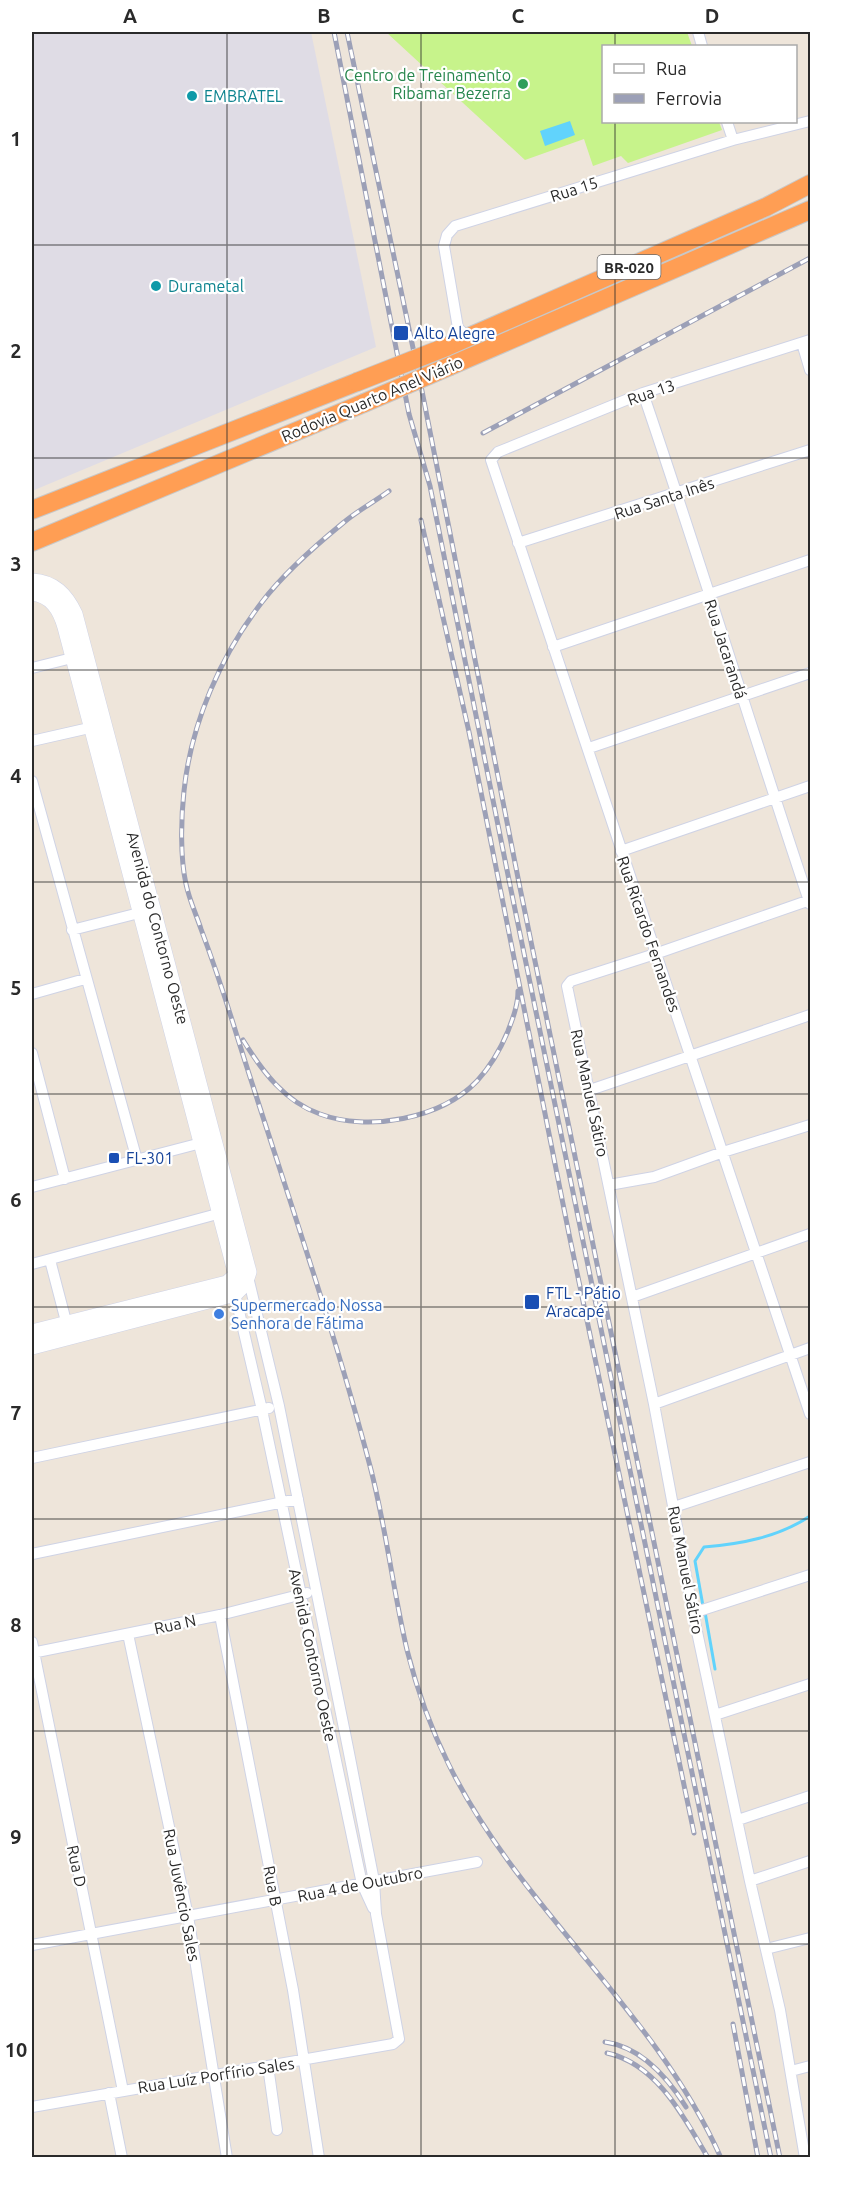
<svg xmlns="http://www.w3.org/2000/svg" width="842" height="2189" viewBox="0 0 842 2189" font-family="Ubuntu,sans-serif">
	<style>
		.industrial { fill: #dfdce5 }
		.pitch { fill: #c7f38b }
		.water { fill: #61d3fc }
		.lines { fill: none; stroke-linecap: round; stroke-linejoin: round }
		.stream { stroke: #61d3fc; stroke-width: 3 }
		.street-casing { stroke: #cfd3e5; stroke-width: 12 }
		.secondary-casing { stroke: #cfd3e5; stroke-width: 16 }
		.highway-casing { stroke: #c8c8c8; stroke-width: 20 }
		.street { stroke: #fff; stroke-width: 10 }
		.secondary { stroke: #fff; stroke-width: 15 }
		.highway { stroke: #ff9e54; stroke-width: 18 }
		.rail-casing { stroke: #9ca0b7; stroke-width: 5 }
		.rail { stroke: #fff; stroke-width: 3; stroke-dasharray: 9; stroke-linecap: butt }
		.highway-bridge-casing { stroke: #c8c8c8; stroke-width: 20; stroke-linecap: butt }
		.highway-bridge { stroke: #ff9e54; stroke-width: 18 }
		.grid { fill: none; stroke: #2a2a2a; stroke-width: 1.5; stroke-opacity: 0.55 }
		.leisure-dot { fill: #2e9e5b; stroke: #fff; stroke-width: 2 }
		.culture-dot { fill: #0f9aa8; stroke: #fff; stroke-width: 2 }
		.transit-dot { fill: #1a4fb4; stroke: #fff; stroke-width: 2 }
		.shop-dot { fill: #3f7fe0; stroke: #fff; stroke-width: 2 }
		.labels { text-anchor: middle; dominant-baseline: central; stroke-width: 4.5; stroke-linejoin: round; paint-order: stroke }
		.shield { fill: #fff; stroke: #6a6a6a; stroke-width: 1.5 }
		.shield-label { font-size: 15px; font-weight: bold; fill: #2a2a2a }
		.leisure-label { font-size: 16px; fill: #27864d; stroke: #fff; text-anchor: end }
		.culture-label { font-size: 16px; fill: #0d838f; stroke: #fff; text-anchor: start }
		.street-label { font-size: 16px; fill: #2a2a2a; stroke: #fff }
		.transit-label { font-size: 16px; fill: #164399; stroke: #fff; text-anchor: start }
		.shop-label { font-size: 16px; fill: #366cbe; stroke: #fff; text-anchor: start }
		.neatline { fill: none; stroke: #2a2a2a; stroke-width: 2 }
		.grid-label { font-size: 20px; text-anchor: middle; font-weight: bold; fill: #2a2a2a }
	</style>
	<rect width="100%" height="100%" fill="#eee5da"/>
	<path class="industrial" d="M32,32H311L376,347L32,491Z"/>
	<path class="pitch" d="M386,32H687L692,46H604V122H719L722,130L628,163L621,156L593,166L584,139L525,160Z"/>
	<path class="water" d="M570,121L575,135L545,146L540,131Z"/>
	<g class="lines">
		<path class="stream" d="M703,1606L695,1561L704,1547C741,1544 779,1537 810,1516
			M705,1612L715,1669"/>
		<g class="street-casing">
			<path id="street" d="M698,32L702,46
				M727,122L733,140
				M468,337L458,328L444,246L447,235L455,226L733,140L810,121
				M810,340L643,393L498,452L491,460L810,1414
				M802,343L810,370
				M643,393C701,563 753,734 810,904
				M518,543L810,450
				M553,647L810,560
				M32,668L80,656
				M32,741L98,726
				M589,748L810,673
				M32,781L137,1160
				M621,851L810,786
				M72,930L139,913
				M32,994L85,979
				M32,1053L65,1179
				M590,1090L810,1015
				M609,1185L654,1177L723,1152L810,1125
				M32,1187L205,1142
				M50,1260L68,1329
				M32,1264L221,1213
				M235,1294L262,1410L362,1884L373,1908
				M632,1297L810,1234
				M654,1404L810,1348
				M32,1458L269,1408
				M674,1507L810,1462
				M32,1554L298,1499
				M693,1613L810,1575
				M220,1615L293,1990L319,2158
				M128,1634L188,1916L227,2158
				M32,1642L123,2091
				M32,1653L220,1615L307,1593
				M715,1715L810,1684
				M738,1820L810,1796
				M750,1881L810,1861
				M32,1945L477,1862
				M766,1949L810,1938
				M268,2066L277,2130
				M791,2071L810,2066
				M109,2093L122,2158
				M32,2107L393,2044L399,2039L376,1914L374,1881L348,1748L279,1406L248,1277
				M805,2158L780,2010L750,1881L693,1613L654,1404L567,986L571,981L655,954L810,900"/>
		</g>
		<g class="secondary-casing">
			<path id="secondary" d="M32,581C54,582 66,595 75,614L249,1272L245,1284L235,1294L32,1347
				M32,593C51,595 60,609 65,627L236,1275L227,1283L32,1332"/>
		</g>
		<g class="highway-casing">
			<path id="highway" d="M446,347L766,207L810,184
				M450,366L810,210
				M32,510L357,382
				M32,542L364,403"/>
		</g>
		<use href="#street" class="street"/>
		<use href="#secondary" class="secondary"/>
		<use href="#highway" class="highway"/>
		<g class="rail-casing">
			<path id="rail" d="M334,32L409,414L430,486L510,885L771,2158
				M347,32L422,391L519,883L780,2158
				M483,433L810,258
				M389,491C374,502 357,511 343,523C315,546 284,573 262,602C221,655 191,723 184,791C181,818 180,857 186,884C189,899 196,914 201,929C214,964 226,1000 237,1036C282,1179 332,1321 370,1466C386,1527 393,1590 407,1650C417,1690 431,1729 449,1765C520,1909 655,2010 721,2158
				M421,520L469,732L569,1234L694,1833
				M243,1040C262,1071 285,1102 320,1114C368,1132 441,1119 477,1081C490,1067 501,1048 508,1031C513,1018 518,1005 518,991
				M733,2024L758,2158
				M605,2042C641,2047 668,2078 686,2107
				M607,2053C657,2064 684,2117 708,2158"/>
		</g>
		<use href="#rail" class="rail"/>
		<g class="highway-bridge-casing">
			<path id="highway-bridge" d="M357,382L446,347
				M364,403L450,366"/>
		</g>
		<use href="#highway-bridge" class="highway-bridge"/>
	</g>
	<path class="grid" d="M227,32V2158M421,32V2158M615,32V46M615,122V2158M32,245H810M32,458H810M32,670H810M32,882H810M32,1094H810M32,1307H810M32,1519H810M32,1731H810M32,1944H810"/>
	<circle class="leisure-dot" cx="523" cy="84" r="6"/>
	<g class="culture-dot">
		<circle cx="192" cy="96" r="6"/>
		<circle cx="156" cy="286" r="6"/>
	</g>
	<g class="transit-dot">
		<rect x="393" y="325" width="16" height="16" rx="3"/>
		<rect x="108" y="1152" width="12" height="12" rx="3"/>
		<rect x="524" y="1294" width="16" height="16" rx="3"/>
	</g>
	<circle class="shop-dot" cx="219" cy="1314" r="6"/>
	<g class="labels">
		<rect class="shield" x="597.5" y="255" width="63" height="24" rx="4.5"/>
		<g class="shield-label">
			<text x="629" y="267">BR-020</text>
		</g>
		<g class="leisure-label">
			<text x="511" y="75">Centro de Treinamento<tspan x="511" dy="18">Ribamar Bezerra</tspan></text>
		</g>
		<g class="culture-label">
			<text x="204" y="96">EMBRATEL</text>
			<text x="168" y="286">Durametal</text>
		</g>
		<g class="street-label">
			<text transform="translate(574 189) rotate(-18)">Rua 15</text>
			<text transform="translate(651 392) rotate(-19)">Rua 13</text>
			<text transform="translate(372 399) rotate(-23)">Rodovia Quarto Anel Viário</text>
			<text transform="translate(664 498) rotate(-18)">Rua Santa Inês</text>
			<text transform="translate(726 649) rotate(72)">Rua Jacarandá</text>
			<text transform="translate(158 928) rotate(75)">Avenida do Contorno Oeste</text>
			<text transform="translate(649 934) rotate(71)">Rua Ricardo Fernandes</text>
			<text transform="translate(590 1093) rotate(78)">Rua Manuel Sátiro</text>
			<text transform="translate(686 1570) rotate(79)">Rua Manuel Sátiro</text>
			<text transform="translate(175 1624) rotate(-12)">Rua N</text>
			<text transform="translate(313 1655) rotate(78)">Avenida Contorno Oeste</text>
			<text transform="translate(77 1866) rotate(78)">Rua D</text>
			<text transform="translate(360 1884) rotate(-11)">Rua 4 de Outubro</text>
			<text transform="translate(273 1886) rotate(79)">Rua B</text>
			<text transform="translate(182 1895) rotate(79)">Rua Juvêncio Sales</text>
			<text transform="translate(216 2075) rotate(-9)">Rua Luíz Porfírio Sales</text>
		</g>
		<g class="transit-label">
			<text x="414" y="333">Alto Alegre</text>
			<text x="126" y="1158">FL-301</text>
			<text x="546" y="1293">FTL - Pátio<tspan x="546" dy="18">Aracapé</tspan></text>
		</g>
		<g class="shop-label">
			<text x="231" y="1305">Supermercado Nossa<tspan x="231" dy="18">Senhora de Fátima</tspan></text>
		</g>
	</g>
	<rect width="842" height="2189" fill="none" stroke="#ffffff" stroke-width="66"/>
	<rect x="602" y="45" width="195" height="78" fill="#ffffff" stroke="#aaaaaa" stroke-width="1.5"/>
	<rect x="614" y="64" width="30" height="9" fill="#ffffff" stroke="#aaaaaa" stroke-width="1.5"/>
	<text x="656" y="75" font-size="18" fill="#2a2a2a">Rua</text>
	<rect x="614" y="94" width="30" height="9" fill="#9ca0b7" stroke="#aaaaaa" stroke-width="1.5"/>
	<text x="656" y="105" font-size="18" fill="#2a2a2a">Ferrovia</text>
	<rect x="33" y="33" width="776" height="2123" class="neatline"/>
	<g class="grid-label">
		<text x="130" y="23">A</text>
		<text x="324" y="23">B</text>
		<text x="518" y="23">C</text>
		<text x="712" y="23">D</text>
		<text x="16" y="146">1</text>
		<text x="16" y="358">2</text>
		<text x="16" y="571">3</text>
		<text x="16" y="783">4</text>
		<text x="16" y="995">5</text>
		<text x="16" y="1207">6</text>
		<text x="16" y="1420">7</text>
		<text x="16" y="1632">8</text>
		<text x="16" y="1844">9</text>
		<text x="16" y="2057">10</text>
	</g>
</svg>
